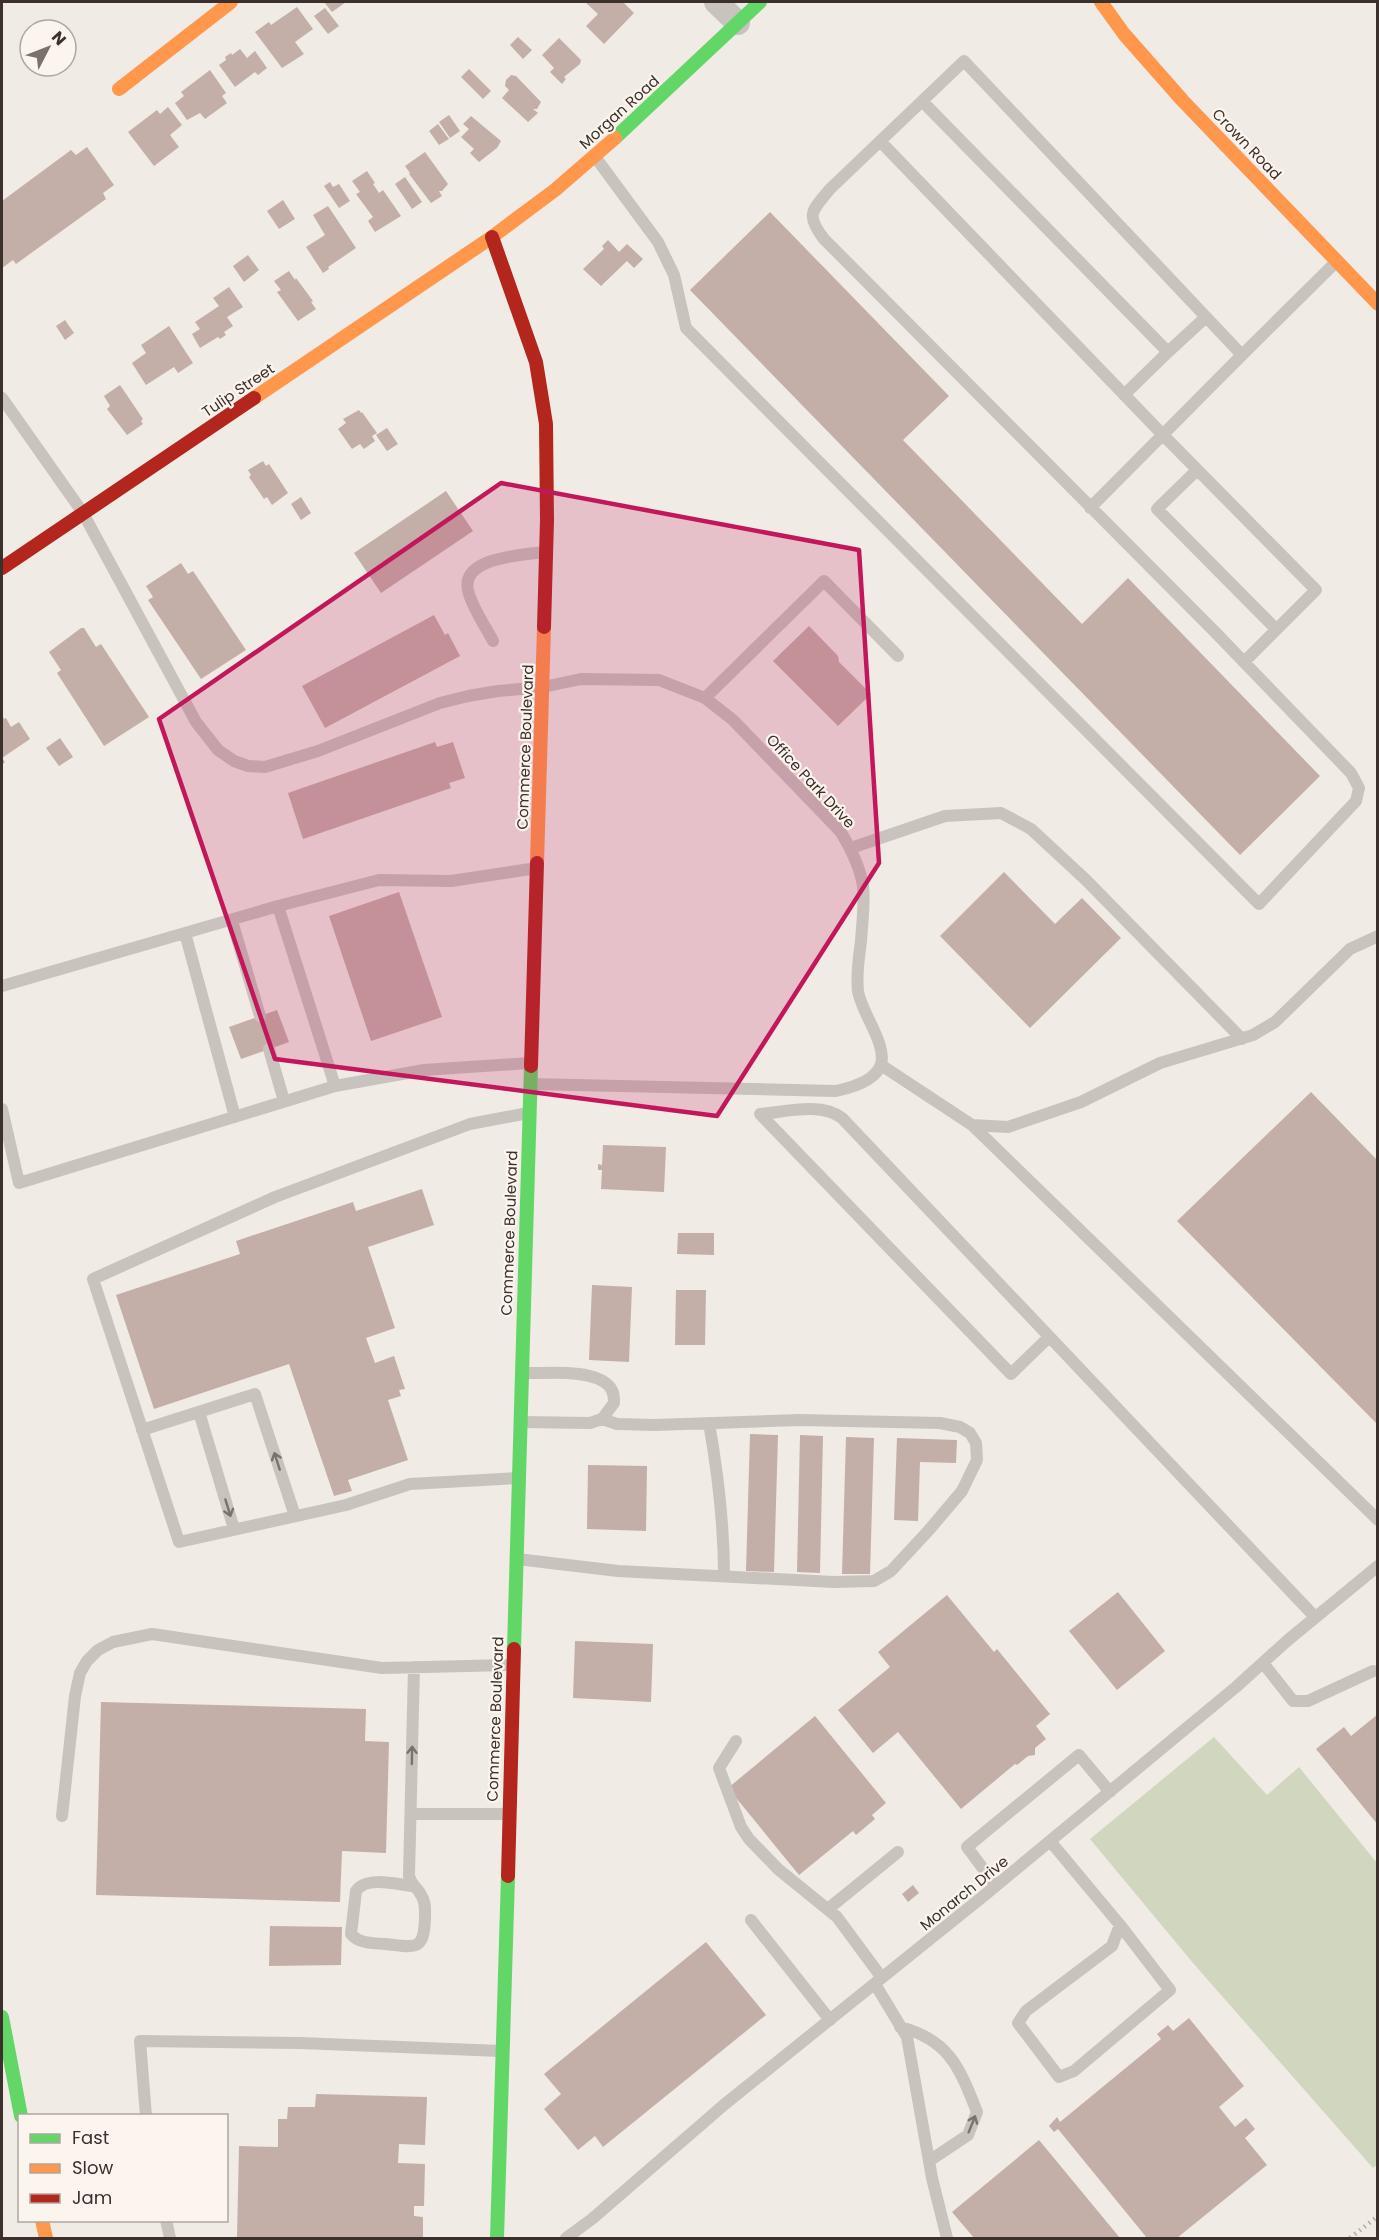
<svg xmlns="http://www.w3.org/2000/svg" width="1379" height="2240" viewBox="0 0 1379 2240" font-family="Poppins,sans-serif">
	<style>
		.green { fill: #d1d6bf }
		.building { fill: #c3afa7 }
		.lines { fill: none; stroke-linecap: round; stroke-linejoin: round }
		.lane { stroke: #c9c3be; stroke-width: 12 }
		.street { stroke: #c9c3be; stroke-width: 24 }
		.fast { stroke: #63d668; stroke-width: 14 }
		.slow { stroke: #ff974d; stroke-width: 14 }
		.jam { stroke: #b3261e; stroke-width: 14 }
		.rail { stroke: #b1aca8; stroke-width: 4.5; stroke-dasharray: 1.5 4.5; stroke-linecap: butt }
		.oneway { stroke: #7b726d }
		.marked { fill: #c2185b; fill-opacity: 0.2; stroke: #c2185b; stroke-width: 4.5; stroke-linejoin: round }
		.labels { text-anchor: middle; dominant-baseline: central; stroke-width: 4.5; stroke-linejoin: round; paint-order: stroke }
		.street-label { font-size: 15px; fill: #3b302b; stroke: #fbf5ee }
	</style>
	<rect width="100%" height="100%" fill="#f0ebe5"/>
	<path class="green" d="M1214,1737L1267,1795L1299,1767L1377,1863L1378,2164L1373,2168L1193,1963L1090,1839Z"/>
	<path class="building" d="M324,2H346L332,12Z
		M585,2H623L634,13L604,44L586,26L598,14Z
		M297,7L313,29L295,42L304,54L282,68L255,32L269,22L271,25Z
		M325,8L339,26L328,34L314,16Z
		M518,37L532,50L523,59L510,45Z
		M559,38L581,60L580,64L564,77L566,79L562,84L550,72L554,68L542,55Z
		M240,49L247,58L255,51L267,68L258,75L255,72L235,87L219,65L226,60L225,57L231,53L232,55Z
		M469,69L491,91L483,99L461,77Z
		M210,70L226,93L222,96L227,103L205,119L200,113L187,120L175,103L184,96L181,92Z
		M511,75L516,76L541,102L537,109H533L538,113L528,122L502,98L509,90L505,86L506,80Z
		M168,107L182,125L170,135L179,147L154,166L128,132L157,110L160,114Z
		M449,115L460,131L450,138L439,122Z
		M471,116L501,141L497,148L479,162L470,153L474,149L461,137L469,129L463,124Z
		M438,124L449,139L439,145L429,131Z
		M87,147L114,185L103,193L106,199L16,264L13,260L2,268V201L71,150L76,155Z
		M425,152L448,184L442,191H439L442,196L431,203L409,174L410,173L405,166Z
		M367,171L375,183L373,184L379,193L383,190L401,216L375,232L368,221L373,217L356,194L360,192L352,181Z
		M405,177L422,202L412,209L395,184Z
		M330,182L333,187L339,184L350,201L339,208L324,186Z
		M283,200L295,219L279,229L267,211Z
		M328,206L356,248L328,267L329,269L323,273L306,247L325,235L313,215Z
		M770,212L949,396L903,440L1082,624L1128,578L1320,776L1240,855L690,290Z
		M608,240L619,252L627,244L643,259L634,268L627,261L601,286L583,269L604,249L602,246Z
		M248,255L259,270L244,282L233,266Z
		M289,271L295,280L296,278L313,301L311,302L316,309L298,321L277,292L281,290L274,281Z
		M229,287L243,307L227,317L233,326L224,332L226,335L220,339L218,337L200,348L192,334L200,329L195,322L219,306L213,298Z
		M65,320L74,333L65,340L56,326Z
		M169,326L193,363L178,373L174,367L146,385L132,363L146,353L141,345Z
		M120,385L143,419L141,421L143,424L127,435L107,409L110,406L104,396Z
		M359,410L361,413L362,412L377,433L372,436L375,441L364,449L360,444L352,449L338,429L346,423L343,419Z
		M387,428L398,444L387,451L376,435Z
		M263,461L266,466L269,464L288,493L272,505L267,497L264,499L249,477L251,475L248,470Z
		M446,491L473,531L381,593L354,553Z
		M301,497L311,513L301,520L291,504Z
		M181,563L188,574L193,571L246,650L201,679L148,600L153,597L146,586Z
		M434,615L445,635L448,633L460,656L325,728L302,686Z
		M809,626L838,656L839,662L871,694L838,726L773,661Z
		M81,628H84L96,647L101,644L149,717L104,746L57,673L61,670L49,652Z
		M3,717L4,719L6,718L11,727L19,722L30,739L2,758L5,762L2,765Z
		M60,738L73,757L59,766L46,748Z
		M435,742L437,747L453,742L465,778L449,783L451,788L303,839L288,793Z
		M1004,872L1055,924L1082,898L1121,938L1030,1028L940,936Z
		M399,892L442,1017L371,1041L329,916Z
		M277,1010L289,1042L241,1059L229,1027Z
		M1311,1092L1378,1161V1425L1177,1221Z
		M603,1145L666,1147L664,1192L601,1189L602,1170H598V1164L602,1165Z
		M422,1189L434,1225L368,1247L395,1328L366,1338L375,1363L394,1356L405,1389L399,1390L401,1396L388,1400L408,1460L348,1480L352,1491L334,1496L289,1364L154,1409L116,1295L240,1254L236,1241L353,1202L356,1211Z
		M678,1233H714V1255L677,1254Z
		M592,1285L632,1287L629,1362L589,1360Z
		M676,1290H706L705,1345H675Z
		M750,1434L778,1435L774,1572L746,1571Z
		M800,1435L823,1436L820,1573L797,1572Z
		M846,1437L874,1438L870,1574H842Z
		M897,1438L957,1440L956,1463L920,1462L918,1521L894,1520Z
		M588,1465L647,1466L646,1531L587,1529Z
		M1118,1592L1165,1651L1117,1690L1069,1631Z
		M947,1595L994,1652L997,1649L1050,1714L1036,1726L1046,1739L1035,1748V1755L1028,1756L1017,1765L1015,1764L961,1809L898,1732L873,1753L838,1710L890,1667L878,1652Z
		M575,1641L653,1644L651,1702L573,1698Z
		M101,1702L366,1709L365,1741L389,1742L386,1853L342,1851L340,1902L96,1895Z
		M1378,1714V1825L1316,1749L1344,1727L1351,1736Z
		M815,1716L886,1803L872,1815L875,1819L856,1835L853,1831L799,1875L728,1788Z
		M913,1885L919,1893L908,1902L902,1894Z
		M270,1926L342,1927L341,1965L269,1966Z
		M706,1942L766,2015L603,2147L595,2136L578,2150L544,2109L561,2094L544,2074Z
		M1189,2018L1244,2086L1219,2107L1235,2127L1246,2118L1255,2129L1245,2138L1267,2165L1177,2238H1147L1058,2129L1054,2132L1049,2126L1057,2117L1060,2122L1161,2039L1157,2034L1168,2025L1173,2031Z
		M316,2094L427,2097L425,2145L399,2144L398,2163L425,2164L424,2206H414V2216L423,2217V2238H237L239,2146L278,2147V2119H287L288,2107H315Z
		M1039,2140L1120,2238H974L952,2212Z"/>
	<g class="lines">
		<path class="lane" d="M922,101L1168,352L1206,317
			M880,141L1163,435L1316,590L1244,662
			M596,158L658,242L674,275L686,328L1259,904L1356,801L1359,788L1351,773L1215,632L824,239C805,214 812,211 830,189L964,61L1242,355L1336,262
			M1124,395L1168,352
			M2,398L83,513L196,722L218,750L234,761L248,766L265,767L318,751L440,703L468,696L498,691L543,687L581,679L659,680L705,698L733,720L840,831C850,847 860,867 863,886C865,903 862,924 861,941C859,958 856,973 858,991C861,1012 887,1044 881,1064C876,1081 850,1088 836,1091L531,1084
			M1197,470L1157,509L1276,629
			M1090,508L1242,355
			M493,641C485,626 474,610 469,594C456,557 523,555 545,552
			M705,698L824,581L898,656
			M851,848L945,816L1001,813L1031,829L1086,880L1242,1039
			M232,921L260,1016
			M185,933L235,1117
			M2,986L278,906
			M269,1049L284,1101
			M529,1063L424,1070L335,1086L278,906L379,880L451,881L537,868
			M881,1065L972,1125L1008,1127L1081,1102L1160,1063L1253,1035L1275,1022L1350,949L1378,936
			M2,1109L19,1183L335,1086
			M972,1125L1378,1520
			M1049,1337L1011,1374L760,1114C785,1112 821,1102 842,1118L1315,1617
			M523,1373C545,1374 592,1368 609,1386C614,1391 614,1397 614,1403L602,1419L590,1423L523,1422
			M199,1412L234,1529
			M709,1423C718,1474 724,1523 724,1576
			M142,1430L255,1394L295,1516
			M518,1478L410,1484L346,1505L179,1542L93,1279L275,1197L470,1124L528,1113
			M517,1559L618,1571L834,1582L874,1581L891,1571L929,1530L962,1491L977,1460L976,1443L970,1433L960,1427L940,1423L799,1420L655,1425L617,1424L602,1419
			M1263,1663L1293,1701H1308L1373,1671
			M736,1741L719,1768L741,1827L749,1839L778,1869L837,1917L882,1978
			M411,1814H508
			M62,1816L75,1696L80,1673L87,1661L98,1650L113,1642L152,1634L382,1668L511,1665
			M1050,1841L1120,1925L1112,1946L1026,2011L1018,2023L1059,2077L1074,2071L1170,1990L1120,1925
			M412,1886C396,1884 366,1876 356,1891L351,1934C359,1944 374,1943 386,1944C415,1947 424,1952 425,1918C425,1910 426,1902 421,1895C417,1886 412,1887 409,1876L414,1667
			M996,1886L967,1847L1079,1755L1110,1792
			M828,1909L898,1852
			M751,1920L830,2020
			M875,1984L907,2037L932,2178L947,2238
			M900,2027C950,2040 960,2069 977,2112L968,2135L929,2161
			M146,2116L140,2041L300,2043L501,2051
			M166,2220L170,2238
			M566,2238L592,2219L725,2104L986,1894L1236,1687L1288,1640L1378,1566"/>
		<path class="street" d="M716,2L738,23"/>
		<path class="fast" d="M615,138L760,2
			M514,1649L531,1066
			M2,2017L21,2116
			M497,2238L508,1876"/>
		<path class="slow" d="M1101,2L1124,34L1183,101L1378,304
			M119,89L231,2
			M254,398L492,237L555,190L615,138
			M537,863L544,627
			M42,2220L46,2238"/>
		<path class="jam" d="M492,237L536,362L546,424L547,520L544,627
			M2,568L254,398
			M531,1066L537,863
			M508,1876L514,1649"/>
		<path class="rail" d="M1350,2238L1378,2216"/>
	</g>
	<defs><path id="oneway-shaft" d="M-6 0H5M1.5-3L5.5 0L1.5 3" fill="none" stroke-width="1.6" stroke-linecap="round" stroke-linejoin="round" transform="scale(1.5)"/></defs>
	<g class="oneway">
		<use href="#oneway-shaft" transform="translate(277 1461) rotate(-108)"/>
		<use href="#oneway-shaft" transform="translate(228 1508) rotate(73)"/>
		<use href="#oneway-shaft" transform="translate(412 1755) rotate(-89)"/>
		<use href="#oneway-shaft" transform="translate(972 2124) rotate(-68)"/>
	</g>
	<path class="marked" d="M501,483L859,550L879,863L717,1116L275,1059L159,719Z"/>
	<g class="labels">
		<g class="street-label">
			<text transform="translate(619 112) rotate(-42)">Morgan Road</text>
			<text transform="translate(1247 144) rotate(46)">Crown Road</text>
			<text transform="translate(238 390) rotate(-34)">Tulip Street</text>
			<text transform="translate(525 747) rotate(-88)">Commerce Boulevard</text>
			<text transform="translate(811 781) rotate(47)">Office Park Drive</text>
			<text transform="translate(509 1233) rotate(-88)">Commerce Boulevard</text>
			<text transform="translate(495 1719) rotate(-88)">Commerce Boulevard</text>
			<text transform="translate(964 1893) rotate(-39)">Monarch Drive</text>
		</g>
	</g>
	<rect width="1379" height="2240" fill="none" stroke="#3b302b" stroke-width="6"/>
	<rect x="18" y="2114" width="210" height="108" fill="#fbf5ee" stroke="#aea6a0" stroke-width="1.5"/>
	<rect x="30" y="2134" width="30" height="9" fill="#63d668" stroke="#aea6a0" stroke-width="1.5"/>
	<text x="72" y="2144" font-size="18" fill="#3b302b">Fast</text>
	<rect x="30" y="2164" width="30" height="9" fill="#ff974d" stroke="#aea6a0" stroke-width="1.5"/>
	<text x="72" y="2174" font-size="18" fill="#3b302b">Slow</text>
	<rect x="30" y="2194" width="30" height="9" fill="#b3261e" stroke="#aea6a0" stroke-width="1.5"/>
	<text x="72" y="2204" font-size="18" fill="#3b302b">Jam</text>
	<g transform="translate(48 48) rotate(48)"><circle r="28" fill="#fbf5ee" stroke="#aea6a0" stroke-width="1.5"/>
	<path d="M0-4.5L10 22L0 15L-10 22Z" fill="#7a716c"/>
	<text y="-9" font-size="16" font-weight="bold" text-anchor="middle" fill="#3b302b">N</text>
	</g>
</svg>
